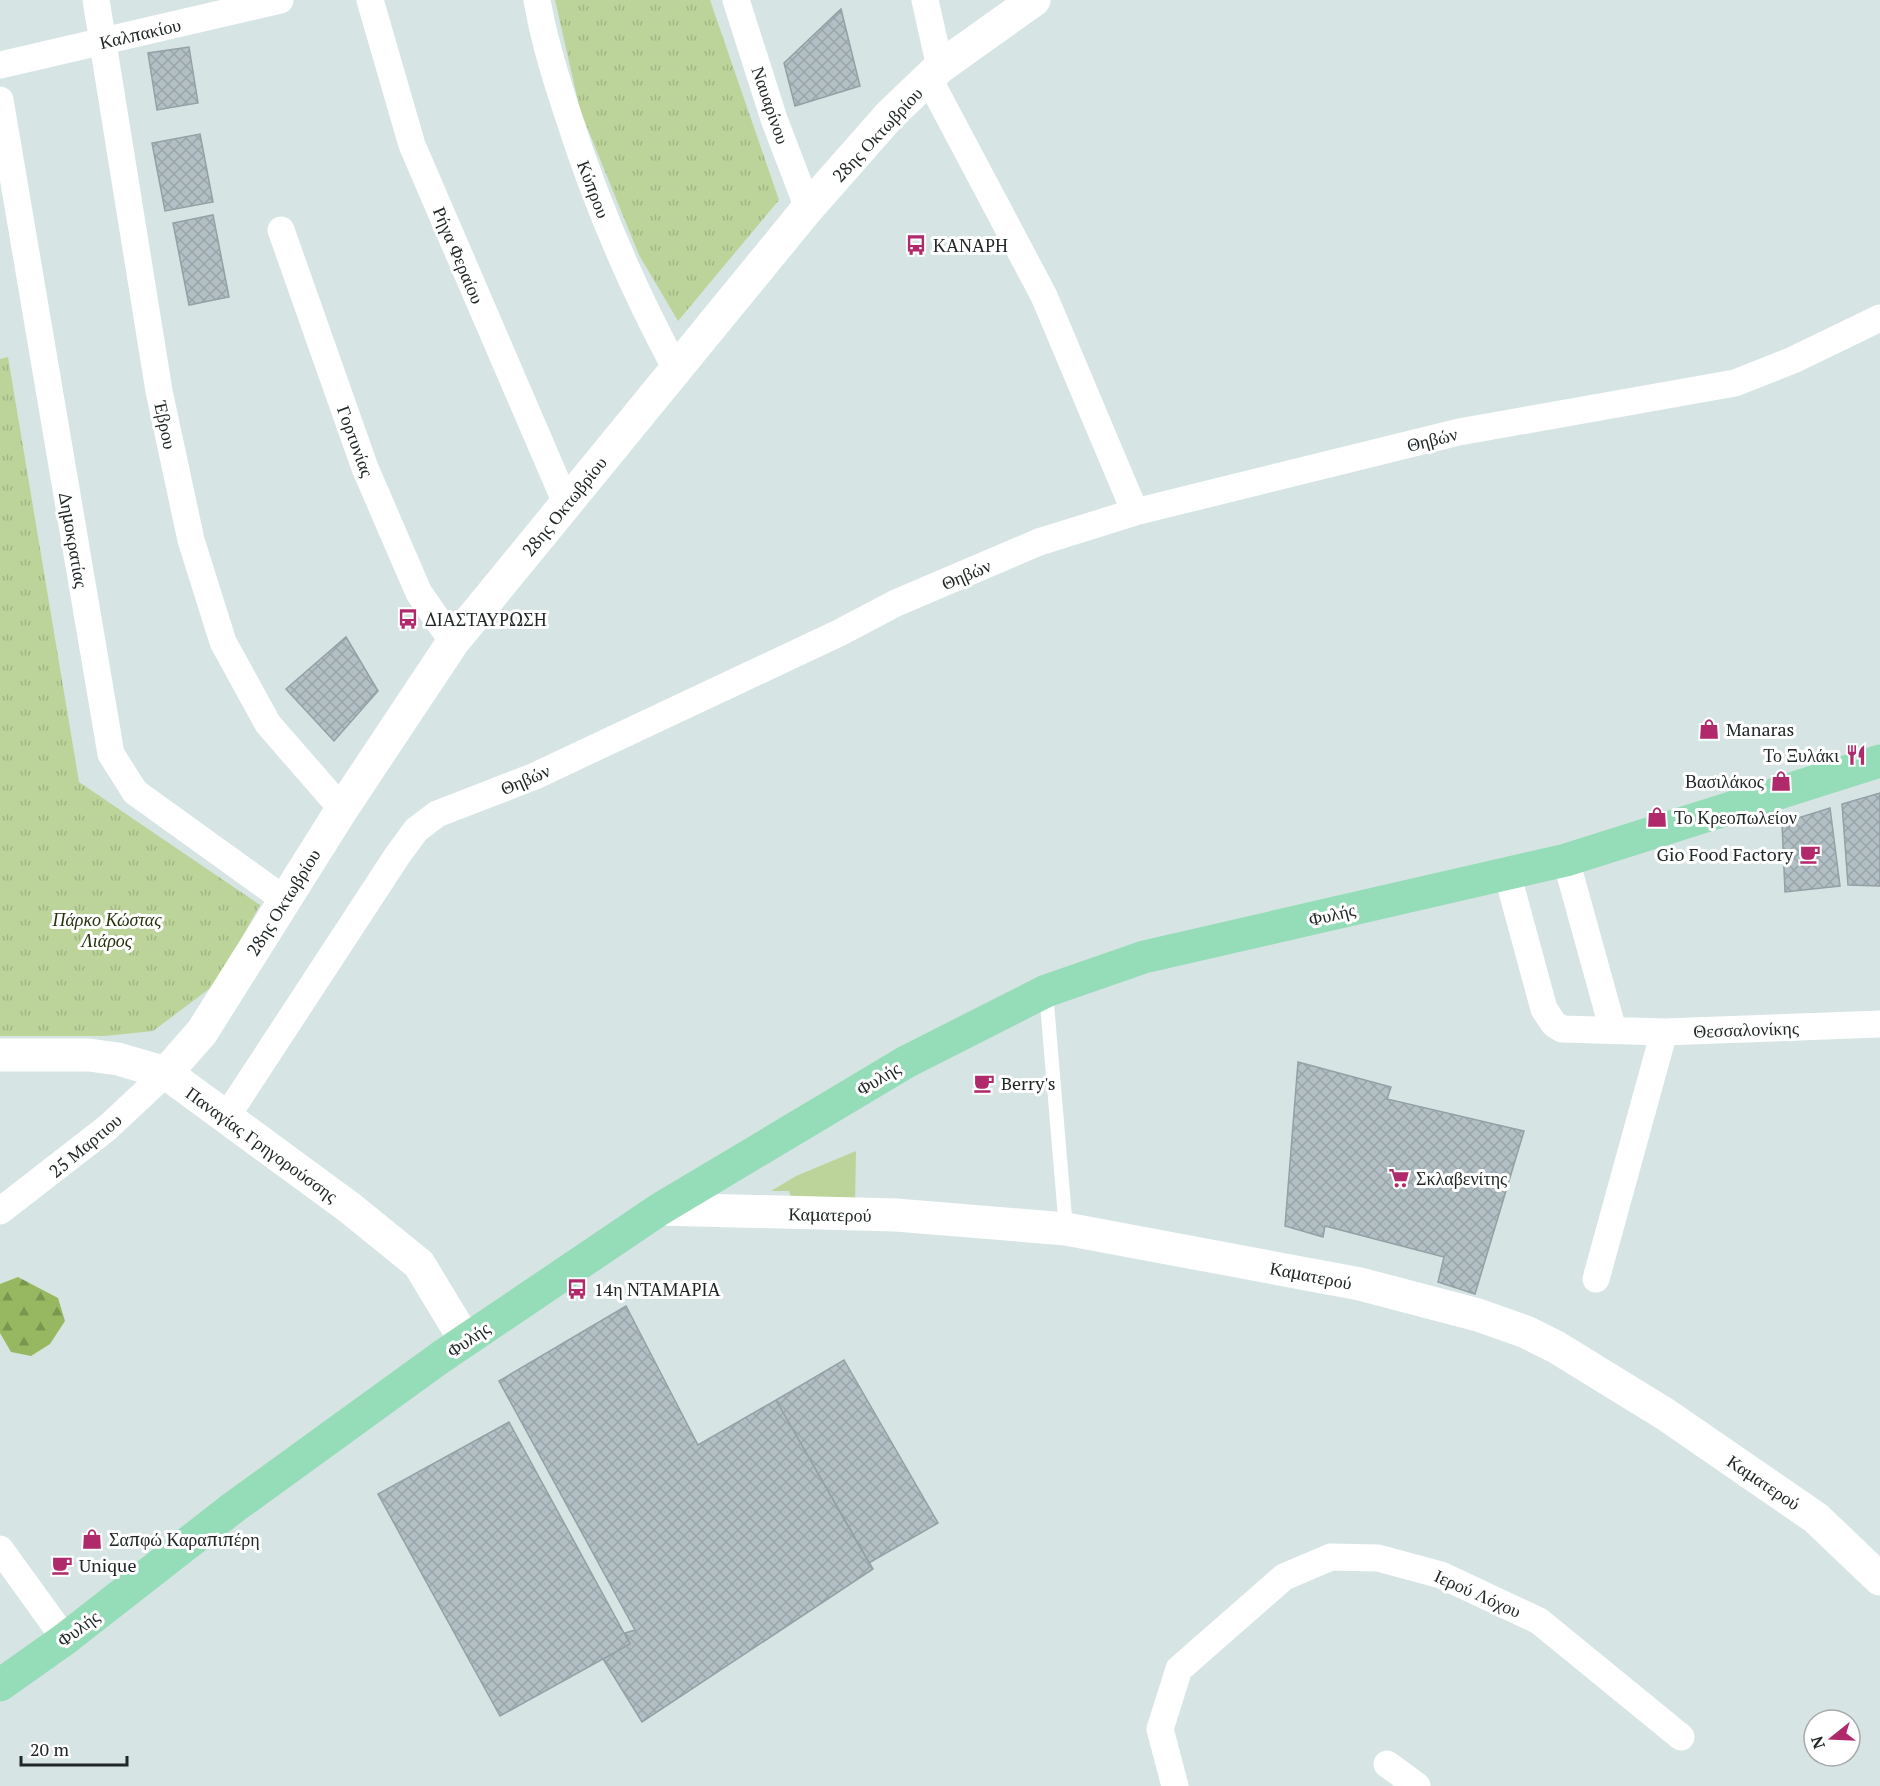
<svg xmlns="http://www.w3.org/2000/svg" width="1880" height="1786" viewBox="0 0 1880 1786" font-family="'PT Serif',serif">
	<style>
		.grass { fill: #bcd499 }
		.forest { fill: url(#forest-firs) }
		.park { fill: url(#park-tufts) }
		.building { fill: url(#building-cross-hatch); stroke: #93a0a5; stroke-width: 1.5 }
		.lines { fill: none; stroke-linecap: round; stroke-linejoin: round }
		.lane { stroke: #fff; stroke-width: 14 }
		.street { stroke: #fff; stroke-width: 27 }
		.secondary { stroke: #fff; stroke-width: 33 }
		.primary { stroke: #95dcb9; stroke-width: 33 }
		.labels { text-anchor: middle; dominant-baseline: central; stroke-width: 6; stroke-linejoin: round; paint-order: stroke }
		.street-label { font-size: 18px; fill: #212727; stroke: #fff }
		.poi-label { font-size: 18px; fill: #212727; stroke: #fff; text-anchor: start }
		.park-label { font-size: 18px; font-style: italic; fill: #26330e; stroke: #fff }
	</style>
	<defs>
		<pattern id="forest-firs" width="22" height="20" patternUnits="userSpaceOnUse" patternTransform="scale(1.5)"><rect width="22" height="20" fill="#97b860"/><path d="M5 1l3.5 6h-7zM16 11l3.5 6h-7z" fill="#7b964f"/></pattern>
		<pattern id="park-tufts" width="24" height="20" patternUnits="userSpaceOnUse" patternTransform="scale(1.5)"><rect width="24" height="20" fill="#bcd499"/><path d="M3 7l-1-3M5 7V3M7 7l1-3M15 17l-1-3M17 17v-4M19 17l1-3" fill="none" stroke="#a1b684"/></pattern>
		<pattern id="building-cross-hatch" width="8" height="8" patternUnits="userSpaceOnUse" patternTransform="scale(1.5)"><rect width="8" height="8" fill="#b2bfc4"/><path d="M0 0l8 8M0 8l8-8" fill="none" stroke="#99a4a8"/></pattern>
	</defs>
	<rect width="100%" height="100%" fill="#d6e5e4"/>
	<path class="grass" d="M856,1151L855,1203L792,1200L789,1191H771L796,1176Z"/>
	<path class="forest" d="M18,1277L58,1298L65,1321L50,1344L31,1356L11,1352L0,1333V1284Z"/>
	<path class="park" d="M555,0H710L779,200L678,321L639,255L580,110Z
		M8,357L79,782L260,905L217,983L153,1031L105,1036H0V359Z"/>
	<path class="building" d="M841,9L860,86L795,106L784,63Z
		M189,47L198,103L157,110L148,53Z
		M200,134L213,202L165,211L152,143Z
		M213,215L229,297L189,305L173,223Z
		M346,637L378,691L334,741L286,689Z
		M1880,793V886L1848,885L1842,804Z
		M1830,808L1840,886L1785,892L1782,823Z
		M1298,1062L1391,1087L1387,1099L1524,1131L1475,1294L1438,1282L1444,1257L1325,1226L1323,1237L1285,1226Z
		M626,1306L698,1445L776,1400L873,1569L642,1722L603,1659L630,1644L625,1633L635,1630L499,1381Z
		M844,1360L938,1523L869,1563L776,1400Z
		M509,1422L630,1644L500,1716L378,1494Z"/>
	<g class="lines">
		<path class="lane" d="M1046,992L1066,1229"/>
		<path class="street" d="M96,0L159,391L191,540L223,642L268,724L342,809
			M370,0L412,145L566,503
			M537,0C544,41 556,79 569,118C597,206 633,289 676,369
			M736,0L774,119L808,208
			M925,0L940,67
			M0,65L280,0
			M929,79L1044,296L1135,512
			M0,100L111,754L135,792L285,900
			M281,230L365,468L419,593L453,642
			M1566,860L1613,1030
			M1507,873L1544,1009L1554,1024L1562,1029L1664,1032L1880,1024
			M225,1119L397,856L416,830L437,814L535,776L839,633L896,603L1039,542L1135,512L1459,432L1735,383L1793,360L1880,318
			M0,1211L107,1128L166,1073
			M1596,1279L1664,1032
			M0,1549L65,1639
			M1387,1764L1417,1786
			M1175,1786L1160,1729L1179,1669L1284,1577L1331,1557L1378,1558L1441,1575L1539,1621L1681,1737"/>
		<path class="secondary" d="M0,1055H89L118,1059L166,1073L350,1208L419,1264L465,1340
			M166,1073L202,1032L342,809L453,642L808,208L889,116L940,67L1034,0
			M660,1209L896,1215L1066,1229L1360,1284L1478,1315L1526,1332L1556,1347L1665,1414L1816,1518L1880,1579"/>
		<path class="primary" d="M0,1685L65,1639L234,1507L441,1357L660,1209L906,1062L1046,991L1144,957L1566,860L1880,761"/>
	</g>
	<defs>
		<g id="bus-bare" transform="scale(1.62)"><path d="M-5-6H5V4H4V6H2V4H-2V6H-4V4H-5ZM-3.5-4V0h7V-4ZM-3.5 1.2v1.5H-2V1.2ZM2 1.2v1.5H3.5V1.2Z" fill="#b0296b" stroke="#fff" stroke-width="2.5" paint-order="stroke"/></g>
		<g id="shop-bare" transform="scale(1.62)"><path d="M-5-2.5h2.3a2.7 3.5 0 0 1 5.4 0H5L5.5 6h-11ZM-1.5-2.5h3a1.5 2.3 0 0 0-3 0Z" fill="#b0296b" stroke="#fff" stroke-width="2.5" paint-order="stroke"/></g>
		<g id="restaurant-bare" transform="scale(1.62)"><path d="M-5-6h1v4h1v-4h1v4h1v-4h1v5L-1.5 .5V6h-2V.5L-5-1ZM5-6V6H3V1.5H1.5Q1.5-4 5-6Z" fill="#b0296b" stroke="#fff" stroke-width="2.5" paint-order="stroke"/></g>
		<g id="cafe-bare" transform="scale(1.62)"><path d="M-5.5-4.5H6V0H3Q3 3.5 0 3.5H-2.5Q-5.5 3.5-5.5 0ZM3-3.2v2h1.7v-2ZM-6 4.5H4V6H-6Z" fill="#b0296b" stroke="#fff" stroke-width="2.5" paint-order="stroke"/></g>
		<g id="supermarket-bare" transform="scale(1.62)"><path d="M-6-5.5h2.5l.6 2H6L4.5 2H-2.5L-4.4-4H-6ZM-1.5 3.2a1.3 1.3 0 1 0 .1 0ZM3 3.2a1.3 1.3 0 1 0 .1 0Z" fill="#b0296b" stroke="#fff" stroke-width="2.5" paint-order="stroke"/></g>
	</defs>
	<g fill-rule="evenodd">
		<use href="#bus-bare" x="916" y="245"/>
		<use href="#bus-bare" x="408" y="619"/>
		<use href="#shop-bare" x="1709" y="729"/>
		<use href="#restaurant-bare" x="1856" y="755"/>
		<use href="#shop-bare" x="1781" y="781"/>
		<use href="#shop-bare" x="1657" y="817"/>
		<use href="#cafe-bare" x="1810" y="854"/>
		<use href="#cafe-bare" x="984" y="1083"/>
		<use href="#supermarket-bare" x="1399" y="1178"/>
		<use href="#bus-bare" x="577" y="1289"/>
		<use href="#shop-bare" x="92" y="1539"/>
		<use href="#cafe-bare" x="62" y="1565"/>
	</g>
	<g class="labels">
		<g class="street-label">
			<text transform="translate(140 33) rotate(-13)">Καλπακίου</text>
			<text transform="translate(771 105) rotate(71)">Ναυαρίνου</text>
			<text transform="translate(877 134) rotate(-47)">28ης Οκτωβρίου</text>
			<text transform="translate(594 189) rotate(69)">Κύπρου</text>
			<text transform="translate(459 255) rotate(67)">Ρήγα Φεραίου</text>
			<text transform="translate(166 425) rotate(78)">Έβρου</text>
			<text transform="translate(1432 439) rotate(-14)">Θηβών</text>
			<text transform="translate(356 441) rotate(70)">Γορτυνίας</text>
			<text transform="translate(564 506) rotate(-51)">28ης Οκτωβρίου</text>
			<text transform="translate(74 540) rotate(80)">Δημοκρατίας</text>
			<text transform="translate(966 574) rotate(-23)">Θηβών</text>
			<text transform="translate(525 779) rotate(-23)">Θηβών</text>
			<text transform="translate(283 902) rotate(-58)">28ης Οκτωβρίου</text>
			<text transform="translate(1332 914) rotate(-13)">Φυλής</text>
			<text transform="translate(1746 1029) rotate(-2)">Θεσσαλονίκης</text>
			<text transform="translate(878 1078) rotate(-31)">Φυλής</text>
			<text transform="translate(262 1144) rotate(36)">Παναγίας Γρηγορούσσης</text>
			<text transform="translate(85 1145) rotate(-40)">25 Μαρτιου</text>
			<text transform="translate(830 1214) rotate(1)">Καματερού</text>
			<text transform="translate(1311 1275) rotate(11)">Καματερού</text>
			<text transform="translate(468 1339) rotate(-35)">Φυλής</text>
			<text transform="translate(1764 1482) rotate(34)">Καματερού</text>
			<text transform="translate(1478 1593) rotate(24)">Ιερού Λόχου</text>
			<text transform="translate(78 1628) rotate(-37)">Φυλής</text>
		</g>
		<g class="poi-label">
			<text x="933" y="245">ΚΑΝΑΡΗ</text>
			<text x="425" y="619">ΔΙΑΣΤΑΥΡΩΣΗ</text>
			<text x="1726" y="729">Manaras</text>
			<text x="1839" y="755" text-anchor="end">Το Ξυλάκι</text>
			<text x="1764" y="781" text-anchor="end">Βασιλάκος</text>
			<text x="1674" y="817">Το Κρεοπωλείον</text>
			<text x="1793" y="854" text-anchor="end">Gio Food Factory</text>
			<text x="1001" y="1083">Berry's</text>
			<text x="1416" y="1178">Σκλαβενίτης</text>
			<text x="594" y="1289">14η ΝΤΑΜΑΡΙΑ</text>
			<text x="109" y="1539">Σαπφώ Καραπιπέρη</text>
			<text x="79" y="1565">Unique</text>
		</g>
		<g class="park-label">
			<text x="107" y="919">Πάρκο Κώστας<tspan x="107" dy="21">Λιάρος</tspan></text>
		</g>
	</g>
	<g transform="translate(1832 1738) rotate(252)"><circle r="28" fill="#ffffff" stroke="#a6a9a9" stroke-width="1.5"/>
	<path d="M0-4.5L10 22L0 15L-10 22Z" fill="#b0296b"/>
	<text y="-9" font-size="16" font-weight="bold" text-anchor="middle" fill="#212727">N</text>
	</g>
	<path d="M21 1756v9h106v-9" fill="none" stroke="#212727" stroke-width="3"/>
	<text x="30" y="1756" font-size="18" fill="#212727" stroke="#ffffff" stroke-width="4.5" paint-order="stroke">20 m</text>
</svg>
